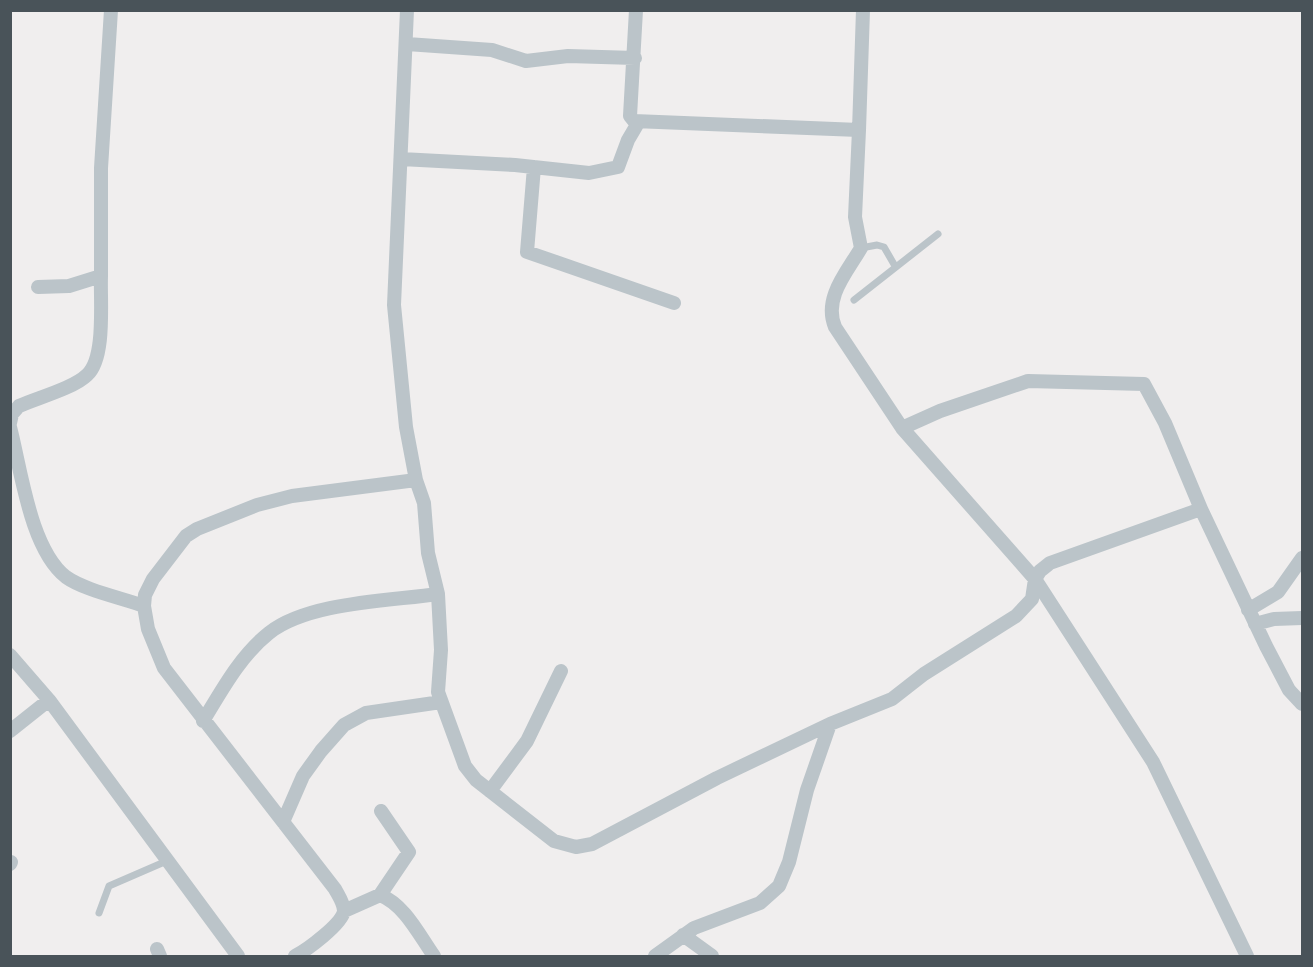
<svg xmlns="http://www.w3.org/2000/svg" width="1313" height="967" viewBox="0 0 1313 967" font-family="'Nunito Sans',sans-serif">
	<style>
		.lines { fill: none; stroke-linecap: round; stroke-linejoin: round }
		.lane { stroke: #bbc4c9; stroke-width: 7 }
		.street { stroke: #bbc4c9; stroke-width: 14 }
	</style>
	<rect width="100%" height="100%" fill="#f0eeee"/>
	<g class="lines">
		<path class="lane" d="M861,248L877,245L884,247L895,266
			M854,300L938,234
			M99,913L109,886L169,860"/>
		<path class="street" d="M407,10L394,305L406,427L416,480L424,503L428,553L438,594L441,650L438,692L465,766L476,780L554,841L576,847L592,844L717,778L830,724
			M636,10L630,116L634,121L859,130L863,10
			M407,44L492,50L526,61L568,56L635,58
			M859,130L855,217L861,248C847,272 823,298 835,327L902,428L1035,579L1086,658L1153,762L1247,956
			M401,159L515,165L589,173L618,167L628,140L638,123
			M534,167L527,252L674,303
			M38,287L69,286L101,276V168L111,10
			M10,423L12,414L19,406C37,398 74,388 87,375C106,358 100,301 101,276
			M10,427C21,469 30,549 66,577C84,590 122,598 144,606
			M902,428L940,411L1028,381L1144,384L1165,423L1201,509
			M1248,610L1278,592L1302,558
			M1255,624L1274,619L1302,618
			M10,655L49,700L238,956
			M203,721C222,690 240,656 269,633C308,602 390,601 438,594
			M10,731L49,700
			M490,791L527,741L561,671
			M283,822L303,776L321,751L344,725L366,713L441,702
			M10,864L11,862
			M380,895L409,852L381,811
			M344,911L380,895C405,905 419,935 434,956
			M683,935L712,956
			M157,949L160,956
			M295,956C307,950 342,924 344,911C344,903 338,895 335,889L164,668L148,629L144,606L145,595L153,579L186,536L197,529L257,505L292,496L416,480
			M655,956L694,928L760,903L779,886L789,862L807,790L830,724L892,699L924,674L1016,616L1032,599L1035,579L1040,571L1050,563L1201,509L1266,646L1289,690L1302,704"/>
	</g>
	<rect width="1313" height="967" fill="none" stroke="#495359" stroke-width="24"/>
</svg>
